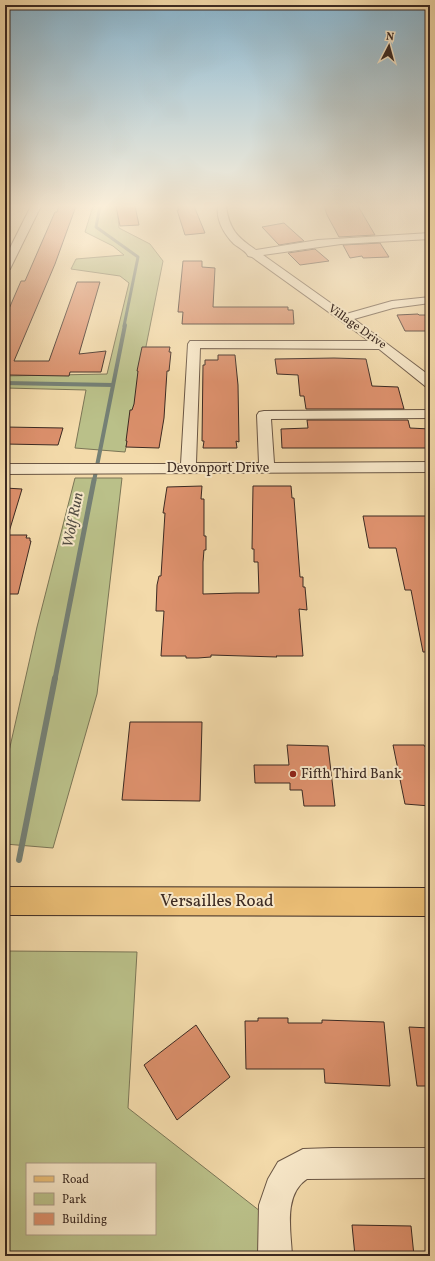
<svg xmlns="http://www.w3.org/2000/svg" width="435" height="1261" viewBox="0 0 435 1261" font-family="Vollkorn,serif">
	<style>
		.green { fill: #bac089; stroke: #7b7556; fill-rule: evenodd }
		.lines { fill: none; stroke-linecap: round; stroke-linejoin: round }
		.stream-far3 { stroke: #758075; stroke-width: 3 }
		.stream-far2 { stroke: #758075; stroke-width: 4 }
		.stream-far1 { stroke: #758075; stroke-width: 5 }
		.stream { stroke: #758075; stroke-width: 6 }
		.building { fill: #dc906c; stroke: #3c2a22 }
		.minor-casing { stroke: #6a5644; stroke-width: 2 }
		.major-casing { stroke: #3c2a22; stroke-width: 2 }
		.minor { fill: #f7e7c8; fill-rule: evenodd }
		.major { fill: #eabd75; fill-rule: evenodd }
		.poi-dot { fill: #8f2418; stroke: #f7e7c8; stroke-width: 1.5 }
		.labels { text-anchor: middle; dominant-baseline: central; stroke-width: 4; stroke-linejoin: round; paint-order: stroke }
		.far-street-label { font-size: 12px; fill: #3c2a22; stroke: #f7e7c8 }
		.street-label { font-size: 14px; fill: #3c2a22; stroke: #f7e7c8 }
		.poi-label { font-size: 14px; fill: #3c2a22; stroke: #f7e7c8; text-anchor: start }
		.water-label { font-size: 15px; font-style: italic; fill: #544e44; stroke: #f7e7c8 }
		.near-street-label { font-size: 17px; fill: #3c2a22; stroke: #f7e7c8 }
	</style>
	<rect width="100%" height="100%" fill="#f3daaa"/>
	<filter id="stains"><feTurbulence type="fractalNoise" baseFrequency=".005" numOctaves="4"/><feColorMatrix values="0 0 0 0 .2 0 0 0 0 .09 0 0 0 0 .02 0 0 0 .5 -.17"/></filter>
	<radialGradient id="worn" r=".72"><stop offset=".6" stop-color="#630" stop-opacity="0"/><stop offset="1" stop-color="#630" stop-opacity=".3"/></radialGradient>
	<path class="green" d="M93,206H117L119,228L150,244L163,261L125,452L75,448L86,390L5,388V376L107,374L129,283L120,276L71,269L76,259L124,255L113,246L85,232Z
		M75,478H122L97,694L53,848L5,844V769L37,627Z
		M5,951L137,952L128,1108L274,1222L275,1256H5ZM27,1164H155V1234H27Z"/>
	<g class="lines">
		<path class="stream-far3" d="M100,206L96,227L138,257L124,326"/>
		<path class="stream-far2" d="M5,383L113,385
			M94,481L125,325"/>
		<path class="stream-far1" d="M55,679L94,480"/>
		<path class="stream" d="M19,860L55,678"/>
	</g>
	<path class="building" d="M59,206H76L55,264L14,361H49L77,282H100L79,354L106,351L101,372H70L69,376L8,375L5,381V318L21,281H25L55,212H57Z
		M116,206H135L139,225L120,226Z
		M177,206H194L205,233L185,235L177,210H179Z
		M324,206H358L375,235L339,237L327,215Z
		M284,223L304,241L279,245L262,227Z
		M380,243L389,257L363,258L362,256L350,258L343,245Z
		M315,249L329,261L300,265L288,253Z
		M183,261H202V267L215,268L213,307H288V310H293L294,324H182L183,312H178Z
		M418,314L419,315H430V331H405L397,315Z
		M142,347H170L169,352H171L169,371H167L164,418L159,448L126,447L127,441H126L130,410H132L134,404L138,371H137Z
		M218,355H235L238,385L239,442L236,441L237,448H203L204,441H202L203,365H205V360H218Z
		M334,358L366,359L372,386L398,387L404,409H306L304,396H300L298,375L277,374L275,359Z
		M307,420H408L410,428L430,429V448H282L281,429L308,428Z
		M5,427L63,428L58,445L5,444Z
		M202,486L201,499H204V536H206V550H204L203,562V594L236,593H259L258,562H254V549H252L253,486H291L292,498H294L300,577H303V587H305L307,610L299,609L303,656H276L277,657L211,655V657L198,658H186V656H161L164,611H156L157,585L159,576H161L165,513H163L167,487Z
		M5,488L22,489L9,532L5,531Z
		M363,516H430V652H423L411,590H405L396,548H369Z
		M5,535H27L26,538H30V541H31L18,594H5Z
		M130,722H202L200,801L122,800Z
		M287,745L328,746L335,806H304L302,790H290V783H255L254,765H289Z
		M393,745H424L425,747H430V806L405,804Z
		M258,1018H288V1023H322V1020L384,1022L390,1086L325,1083L324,1069H246L245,1021H258Z
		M196,1025L230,1077L177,1120L144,1065Z
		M409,1027L430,1028V1086H417Z
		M352,1225L411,1226L414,1256H355Z"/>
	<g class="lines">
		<g class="minor-casing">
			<path id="minor" d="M31,206H41L10,269L5,272V258Z
				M218,206H226C229,229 237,237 256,250L318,240L430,233V239L341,244L263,255L346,314L392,301L430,297V303L393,308L354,319L430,376V387L425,386L379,349L200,348L196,463H259L257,415L259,412L264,411L430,410V418L271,419L274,463L430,462V472L5,474V464H181L188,344L190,341H369L252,257L248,256C246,251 239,248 234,244C224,234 216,220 218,206Z
				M332,1148H430V1178L307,1179C283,1195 291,1231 292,1256H258L259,1205L268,1179L278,1162L303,1149Z"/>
		</g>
		<g class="major-casing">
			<path id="major" d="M5,887L430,888V916L5,915Z"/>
		</g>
		<use href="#minor" class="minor"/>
		<use href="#major" class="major"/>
	</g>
	<linearGradient id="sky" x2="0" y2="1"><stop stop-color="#89b6d0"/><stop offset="0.54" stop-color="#faeed9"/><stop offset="1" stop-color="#faeed9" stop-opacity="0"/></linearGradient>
	<rect width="435" height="382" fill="url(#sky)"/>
	<circle class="poi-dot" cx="293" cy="774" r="4"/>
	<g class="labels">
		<g class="far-street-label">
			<text transform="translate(357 327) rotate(35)">Village Drive</text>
		</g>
		<g class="street-label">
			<text x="218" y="468">Devonport Drive</text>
		</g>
		<g class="poi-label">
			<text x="301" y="774">Fifth Third Bank</text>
		</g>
		<g class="water-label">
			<text transform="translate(74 520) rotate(-79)">Wolf Run</text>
		</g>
		<g class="near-street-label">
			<text x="217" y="901">Versailles Road</text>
		</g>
	</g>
	<rect width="435" height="1261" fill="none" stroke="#f3daaa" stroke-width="20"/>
	<rect x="6" y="6" width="423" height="1249" fill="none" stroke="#3c2a22" stroke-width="2"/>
	<rect x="10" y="10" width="415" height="1241" fill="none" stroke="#3c2a22"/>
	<rect x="26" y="1163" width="130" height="72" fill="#f7e7c8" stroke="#ac9b86"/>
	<rect x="34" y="1176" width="20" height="6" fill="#eabd75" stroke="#ac9b86"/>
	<text x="62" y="1183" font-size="12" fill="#3c2a22">Road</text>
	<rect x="34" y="1193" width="20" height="12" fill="#bac089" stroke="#ac9b86"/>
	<text x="62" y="1203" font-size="12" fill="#3c2a22">Park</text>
	<rect x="34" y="1213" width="20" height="12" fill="#dc906c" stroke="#ac9b86"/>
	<text x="62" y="1223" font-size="12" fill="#3c2a22">Building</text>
	<g transform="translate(389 46) rotate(6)" stroke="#f7e7c8" stroke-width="3" paint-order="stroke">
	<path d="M0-3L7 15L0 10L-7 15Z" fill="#3c2a22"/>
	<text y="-6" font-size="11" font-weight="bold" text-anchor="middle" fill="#3c2a22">N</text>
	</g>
	<rect width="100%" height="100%" filter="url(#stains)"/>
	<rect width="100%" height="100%" fill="url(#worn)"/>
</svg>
